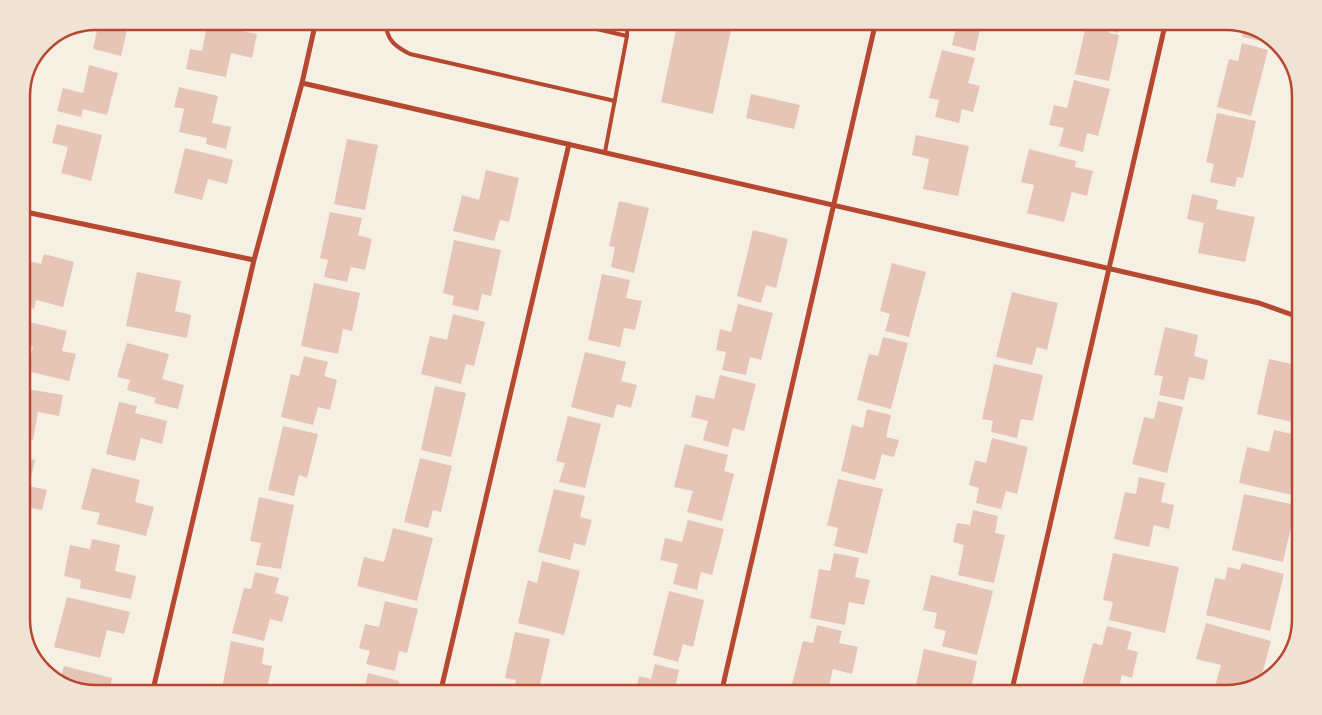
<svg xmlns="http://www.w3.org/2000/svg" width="1322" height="715" viewBox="0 0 1322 715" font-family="'Golos Text',sans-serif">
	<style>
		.building { fill: #e6c5b7 }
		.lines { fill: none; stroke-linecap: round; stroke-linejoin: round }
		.service { stroke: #b5482f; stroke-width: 4 }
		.minor { stroke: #b5482f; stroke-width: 5 }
		.rim { fill: none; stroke: #b5482f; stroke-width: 2.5 }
	</style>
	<rect width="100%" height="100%" fill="#f6efe4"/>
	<path class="building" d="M99,21H129L121,56L93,49Z
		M678,21H733L713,114L661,102Z
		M947,21H982L975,51L952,45L956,29L946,26Z
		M1087,21H1111L1109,33L1119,35L1109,81L1075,74Z
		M1113,21H1122L1118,33L1111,31Z
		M207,24L257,34L252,58L231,53L226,77L186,69L190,49L202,51Z
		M1244,25L1260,29L1267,36L1266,42L1242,37Z
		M1242,43L1268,50L1251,116L1217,107L1229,59L1238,61Z
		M942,50L975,58L968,83L980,86L973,112L962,109L959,123L935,117L939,100L929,98Z
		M89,65L118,73L107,115L83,109L81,117L57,111L63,88L83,93Z
		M1074,80L1110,89L1098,136L1087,133L1083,152L1059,146L1064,128L1049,125L1054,105L1067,108Z
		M179,87L218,96L212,123L231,127L226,149L206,144L207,138L179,132L184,109L174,107Z
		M751,94L800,105L794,129L746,118Z
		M1217,113L1256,121L1243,178L1237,177L1235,187L1210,182L1214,164L1206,162Z
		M57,124L102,135L91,181L61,173L68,147L52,143Z
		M916,135L969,146L958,196L923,189L929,159L912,155Z
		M347,139L378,145L365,210L334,204Z
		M185,148L233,160L227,184L208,179L202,200L174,193Z
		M1029,149L1076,161L1075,167L1093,171L1087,196L1072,192L1064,222L1027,213L1034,185L1021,182Z
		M486,170L519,178L509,222L500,220L494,241L453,231L462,195L479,200Z
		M1192,194L1218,200L1216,209L1255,217L1245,262L1198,253L1204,223L1187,219Z
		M619,201L649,208L634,273L611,267L615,247L609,246Z
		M330,212L362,218L358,235L372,239L365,270L351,267L347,282L324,277L328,260L320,258Z
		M753,230L788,239L776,288L766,285L761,303L737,296Z
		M454,240L501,250L491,296L482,294L478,311L452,305L454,296L443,293Z
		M44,254L74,262L63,307L36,300L34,309L21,305V274L25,260L41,264Z
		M892,263L926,272L909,337L885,331L890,314L880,311Z
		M137,272L181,281L175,311L191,315L187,338L126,326Z
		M602,274L630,280L626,298L642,301L635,330L624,328L620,347L588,340Z
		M314,283L360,293L352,331L343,329L338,354L301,346Z
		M1012,292L1058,303L1047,350L1037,347L1032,365L996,357Z
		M738,304L773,313L761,360L750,357L746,375L722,370L726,352L716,350L720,329L731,332Z
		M453,314L485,322L474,366L466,364L461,384L421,374L430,336L447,340Z
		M21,320L67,331L62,351L76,354L69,381L27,371L33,347L21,344Z
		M1165,327L1198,335L1194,356L1208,360L1204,380L1189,377L1184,400L1159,395L1163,376L1154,375Z
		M883,337L908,343L891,409L857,400L869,354L878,356Z
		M127,343L169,354L162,379L184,385L178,409L154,403L156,398L127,390L130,380L117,377Z
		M585,352L626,362L621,381L637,385L631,408L617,404L613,418L571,407Z
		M304,356L328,362L324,376L337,380L330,410L318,407L313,425L281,417L291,374L299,376Z
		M1269,359L1301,366V424L1257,414Z
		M994,364L1043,375L1033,421L1021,419L1017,438L991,432L993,421L982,419Z
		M720,375L756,384L744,431L733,428L728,447L703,440L708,421L691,417L696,395L714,399Z
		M435,386L466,393L451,457L421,450Z
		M21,388L63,395L59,416L38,412L33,440L21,437Z
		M1158,401L1183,407L1167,473L1132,464L1144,417L1154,419Z
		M119,402L137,406L135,413L167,421L162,444L141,438L135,461L106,454Z
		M867,409L891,415L886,437L899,440L894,457L882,454L875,480L841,471L852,425L863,428Z
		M568,416L601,424L585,488L559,482L565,463L556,461Z
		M283,426L318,434L307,478L299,475L294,496L268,490Z
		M1274,430L1301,436V497L1239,483L1247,447L1269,452Z
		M992,438L1028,447L1017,494L1006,491L1001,509L976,503L979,488L969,485L975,460L986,463Z
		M685,444L728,455L724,471L734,474L722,521L687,512L693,491L674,487Z
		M21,457L35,460L29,486L47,490L42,510L21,506Z
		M420,458L452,466L441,512L433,510L428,528L404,522Z
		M92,468L140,480L135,502L154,507L146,536L97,524L100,513L81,509Z
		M1139,477L1165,483L1161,502L1174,505L1169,529L1154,525L1149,547L1114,539L1125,492L1136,494Z
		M838,479L883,489L867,554L834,546L838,528L827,525Z
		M554,489L585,496L580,517L592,520L585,546L574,543L570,560L538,552Z
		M1244,494L1296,505L1283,562L1232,550Z
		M259,497L294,505L281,569L256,565L261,543L250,541Z
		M973,510L998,516L995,533L1005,535L994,583L958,575L964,545L953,542L957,523L970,525Z
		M688,520L724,529L712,575L701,572L697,590L673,584L678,564L660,560L665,538L682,542Z
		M21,523L30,525L22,557H21Z
		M393,528L433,538L417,601L357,586L364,557L384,562Z
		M92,539L120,545L115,571L136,576L131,599L80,588L81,580L64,576L70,545L90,549Z
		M834,553L859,558L855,577L870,580L864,605L849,602L845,625L810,618L819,569L830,571Z
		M1113,553L1179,567L1165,633L1109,620L1113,602L1103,600Z
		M542,561L580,571L564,635L518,623L528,580L537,583Z
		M1242,563L1284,574L1270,631L1206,615L1215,578L1225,580L1228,567L1240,570Z
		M255,572L279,578L275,593L289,597L282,622L270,619L264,641L232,633L244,588L251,589Z
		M931,575L993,591L977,655L942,646L946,631L934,628L937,613L923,610Z
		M669,591L704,600L693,647L683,644L678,662L653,655Z
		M67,597L130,612L124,634L107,630L100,658L54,647Z
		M385,601L418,609L407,653L399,651L395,671L366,664L370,651L359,648L365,624L379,627Z
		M1206,623L1271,641L1259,685L1235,692L1215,686L1221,665L1196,659Z
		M817,625L842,631L839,643L858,647L852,674L833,669L827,694H816L791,688L803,641L813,643Z
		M1107,626L1132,632L1127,649L1138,652L1132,678L1122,675L1117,694H1101L1081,689L1093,643L1102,645Z
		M515,632L550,639L538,694H513L516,680L505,678Z
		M231,641L264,648L262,664L272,666L267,687L252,684L251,694H221Z
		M924,649L977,661L970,694H914Z
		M655,664L679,670L675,687L686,689L685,694H635L639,676L651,679Z
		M64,666L112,678L109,694H96L62,686L59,683Z
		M368,673L399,681L396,694H363Z"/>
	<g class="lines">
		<path class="service" d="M385,21C387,40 394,46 410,54L615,101
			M562,21L627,36
			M605,152L627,36V21"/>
		<path class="minor" d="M302,83L1259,303L1301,318
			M21,211L254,260
			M152,694L254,260L302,83L316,21
			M440,694L569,144
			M721,694L876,21
			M1011,694L1166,21"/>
	</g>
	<path d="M0 0H1322V715H0ZM96 30H1226A66 66 0 0 1 1292 96V619A66 66 0 0 1 1226 685H96A66 66 0 0 1 30 619V96A66 66 0 0 1 96 30Z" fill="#f1e2d6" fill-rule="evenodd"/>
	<path class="rim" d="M96 30H1226A66 66 0 0 1 1292 96V619A66 66 0 0 1 1226 685H96A66 66 0 0 1 30 619V96A66 66 0 0 1 96 30Z"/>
</svg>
